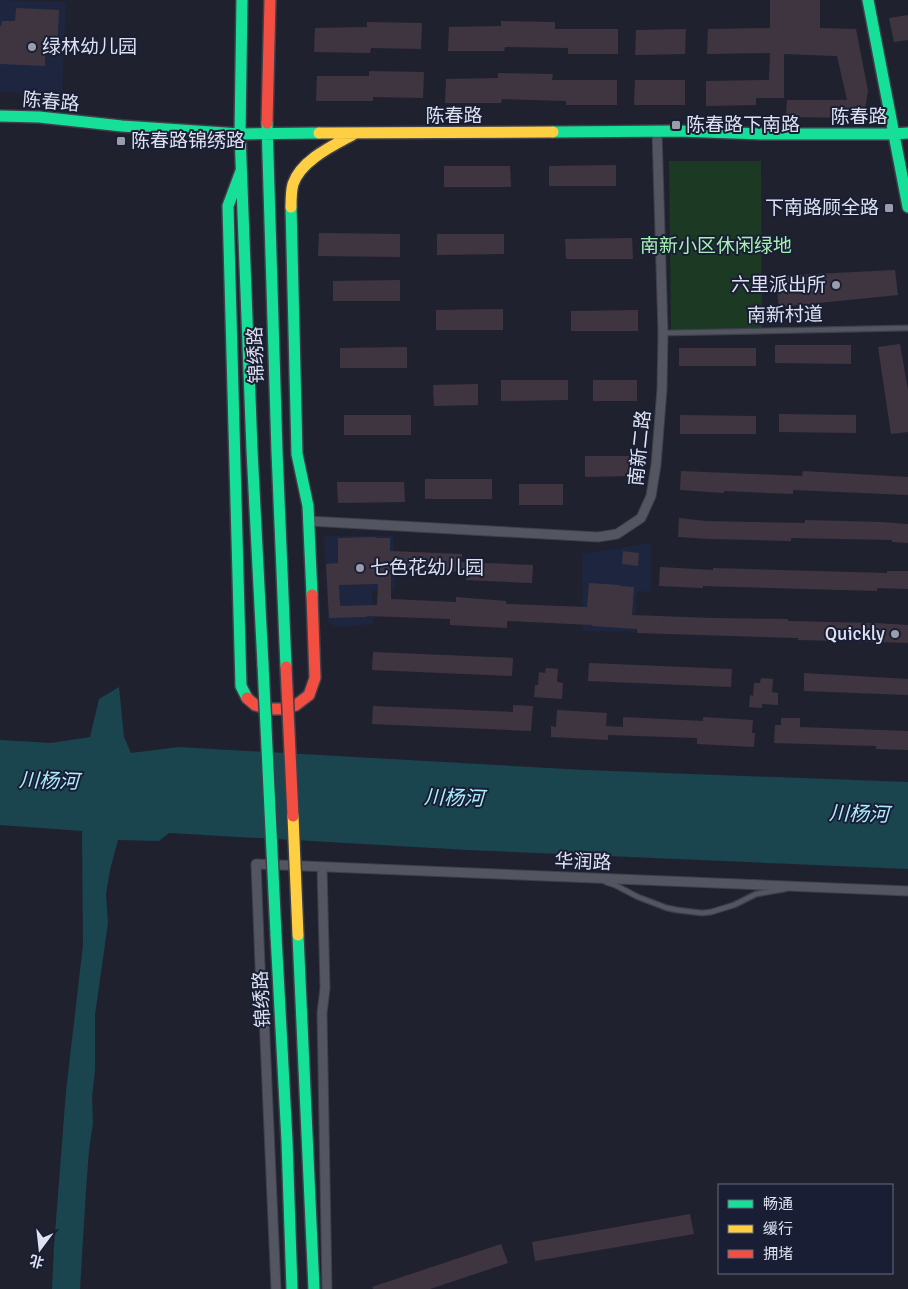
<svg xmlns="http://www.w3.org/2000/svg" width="908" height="1289" viewBox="0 0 908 1289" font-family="Signika,'Noto Sans SC',sans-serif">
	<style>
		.built { fill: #1e253e }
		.green { fill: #1c3924 }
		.water { fill: #1a444e }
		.building { fill: #3f3540; fill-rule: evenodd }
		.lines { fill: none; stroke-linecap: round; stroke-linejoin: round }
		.lane-casing { stroke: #3d3f4a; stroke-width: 7 }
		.street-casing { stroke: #3d3f4a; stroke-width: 11 }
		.fast-casing { stroke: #3d3f4a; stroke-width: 14 }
		.slow-casing { stroke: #3d3f4a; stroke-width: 14 }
		.jam-casing { stroke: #3d3f4a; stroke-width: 14 }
		.lane { stroke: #535660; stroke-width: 4.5 }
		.street { stroke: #535660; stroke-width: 9 }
		.fast { stroke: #16e098; stroke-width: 11 }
		.slow { stroke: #ffcf43; stroke-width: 11 }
		.jam { stroke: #f24e42; stroke-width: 11 }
		.fast-bridge-casing { stroke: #3d3f4a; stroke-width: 14; stroke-linecap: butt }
		.slow-bridge-casing { stroke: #3d3f4a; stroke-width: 14; stroke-linecap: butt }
		.jam-bridge-casing { stroke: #3d3f4a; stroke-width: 14; stroke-linecap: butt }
		.fast-bridge { stroke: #16e098; stroke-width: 11 }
		.slow-bridge { stroke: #ffcf43; stroke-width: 11 }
		.jam-bridge { stroke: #f24e42; stroke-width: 11 }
		.poi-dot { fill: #9a9eac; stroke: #191e34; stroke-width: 2 }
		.labels { text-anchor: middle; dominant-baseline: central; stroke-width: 4; stroke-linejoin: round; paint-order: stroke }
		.poi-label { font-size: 19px; fill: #dde1f0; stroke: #191e34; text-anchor: start }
		.street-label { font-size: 19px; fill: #dde1f0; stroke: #191e34 }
		.park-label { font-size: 19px; fill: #a4f1b1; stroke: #191e34 }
		.water-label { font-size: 20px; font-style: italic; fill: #aceeff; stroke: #191e34 }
	</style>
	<rect width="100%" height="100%" fill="#1f222e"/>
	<path class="built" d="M0,0L66,2L62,96L0,92Z
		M324,536H393L395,589L372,592L373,624L336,627L328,622Z
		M651,543V591L637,592L635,632L583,631L582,554Z"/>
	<path class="green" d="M669,161H761L762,330L671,331Z"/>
	<path class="water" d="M119,687L124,737L131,753L178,747L585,770L908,782V869L468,850L169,833L159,841L118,840L110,870L106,894L108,923L95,1015V1070L92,1097L93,1123L89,1150L86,1191L80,1289H52L54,1246L66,1091L83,945L82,831L0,825V740L51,743L90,737L99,699Z"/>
	<path class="building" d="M770,0H820V28L856,29L868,91L865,109L858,118L786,117L787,100H847L837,56L784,54V98H756V105L706,106V81L769,80L770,53L707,54L708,29L770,28Z
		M16,8L59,10L57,55L45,54V66L0,64V26H1L2,21H15Z
		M908,15V40L894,42L889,18Z
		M501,21L555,22V29H618V54H568V48L505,47L504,51H448L449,27L501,26Z
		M367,22L422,23L421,49L371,48L370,53L314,52L315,28L367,27Z
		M686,29L685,54L635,55L636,30Z
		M369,71L424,72L423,98L373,97V101H316L317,76H369Z
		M498,73L553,74L552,80H617V105H566V101L502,99L501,103H445L446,79L498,78Z
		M635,80H685V105H634Z
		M616,165V186H549V166Z
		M444,166H510L511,187H444Z
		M319,233L400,234V257L318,256Z
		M437,234H504V254L437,255Z
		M632,238L633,259H566L565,239Z
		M895,270L898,295L779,307L775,276Z
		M400,280V301H333V281Z
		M503,309V330H436V310Z
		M638,310V331H571V311Z
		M900,344L908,390V432L891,434L878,347Z
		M775,345H851V364L775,363Z
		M407,347V368H340V348Z
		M679,348H756V366H679Z
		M501,380H568V400L501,401Z
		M593,380H637V401H593Z
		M478,384V405L434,406L433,385Z
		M779,414L856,415V433L779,432Z
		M344,415H411V435H344Z
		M680,415L756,416V434H680Z
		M585,456H629V476L585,477Z
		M681,471L802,476L803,471L908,477V495L793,490V494L724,491V493L680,490Z
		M425,479H492V499H425Z
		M337,482H404L405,502L338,503Z
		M519,484H563V505H519Z
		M679,518L706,521L805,523V520L881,522L908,524V543L892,542V540L791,538V541L710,539L678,537Z
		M376,537V538H390V551L462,554L461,562L533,565L532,583L466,580L467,572L391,569V599L456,602V597L506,601V604L587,607L589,583L620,585V586L634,587L632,615L712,618L788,619V621L875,623L908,625V643L882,642L798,640V638L637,633V629L592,626V625L507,621V628L450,625V619L367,616V617L329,618L326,564L338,563V538ZM378,584L377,605L340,606L339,585Z
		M623,551L639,553L638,566L622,564Z
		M660,567L713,570V568L887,573V571H908V589L877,588V591L703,586V588L659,586Z
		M373,652L513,658L512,676L372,670Z
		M589,663L732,669L731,687L588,681Z
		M546,668L558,669L557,682L563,683L562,699L534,697L535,685H538L539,672L545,673Z
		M804,673L908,679V695L804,691Z
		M761,678L773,679L772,692L778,693V705L762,704V708L749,707L750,695L753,696L754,683H760Z
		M513,705L533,706L531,731L372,724L373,706L513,712Z
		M557,710L607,713L606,726L623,727V717L703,721V717L753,720L752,733H755L754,747L697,744V738L608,735V740L551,737V726L556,727Z
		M781,718H800V727L908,731V750L876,749V746L774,743L775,725H781Z
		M690,1214L694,1234L535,1261L532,1242Z
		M501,1244L508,1263L430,1289H373L372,1287Z"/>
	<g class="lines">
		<g class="lane-casing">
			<path id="lane" d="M663,333L908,328
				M606,882L615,885L638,897L667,908L677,910L702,913L711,912L734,905L756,894L785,889"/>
		</g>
		<g class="street-casing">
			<path id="street" d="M309,521L598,537L617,534L641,518L651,496L656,465L662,389L663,333L657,132
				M322,867L325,988L322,1013L327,1289
				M276,1289L264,1016L261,991L256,864L908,891"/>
		</g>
		<g class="fast-casing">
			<path id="fast" d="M242,0L240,134L252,450L263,665
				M868,0L908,207
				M0,116L39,117L122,126L240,134L319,133
				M267,123L277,452L286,667
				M553,132L678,131L762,134H894L908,133
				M241,171L228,206L241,686L247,698
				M291,207L297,454L308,506L312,595
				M276,935L287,1141L292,1289
				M298,935L314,1289"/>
		</g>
		<g class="slow-casing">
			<path id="slow" d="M319,133L553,132
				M291,207C291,200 291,191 293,184C301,160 334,145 354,134"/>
		</g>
		<g class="jam-casing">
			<path id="jam" d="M267,123L270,0
				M247,698L255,705L269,709H285L296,705L309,695L315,678L312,595"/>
		</g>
		<use href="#lane" class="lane"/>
		<use href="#street" class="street"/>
		<use href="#fast" class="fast"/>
		<use href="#slow" class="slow"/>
		<use href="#jam" class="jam"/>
		<g class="fast-bridge-casing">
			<path id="fast-bridge" d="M263,665L276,935"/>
		</g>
		<g class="slow-bridge-casing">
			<path id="slow-bridge" d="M293,816L298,935"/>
		</g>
		<g class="jam-bridge-casing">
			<path id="jam-bridge" d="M286,667L293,816"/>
		</g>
		<use href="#fast-bridge" class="fast-bridge"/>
		<use href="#slow-bridge" class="slow-bridge"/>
		<use href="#jam-bridge" class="jam-bridge"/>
	</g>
	<g class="poi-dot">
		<circle cx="32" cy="47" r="5"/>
		<rect x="671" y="120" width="10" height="10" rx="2.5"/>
		<rect x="116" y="136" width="10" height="10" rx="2.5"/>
		<rect x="884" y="203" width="10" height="10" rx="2.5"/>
		<circle cx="836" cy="285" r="5"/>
		<circle cx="360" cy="568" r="5"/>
		<circle cx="895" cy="634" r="5"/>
	</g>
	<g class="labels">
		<g class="poi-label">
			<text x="42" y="47">绿林幼儿园</text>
			<text x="686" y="125">陈春路下南路</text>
			<text x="131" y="141">陈春路锦绣路</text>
			<text x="879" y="208" text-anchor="end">下南路顾全路</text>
			<text x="826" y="285" text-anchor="end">六里派出所</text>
			<text x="370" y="568">七色花幼儿园</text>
			<text x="885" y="634" text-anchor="end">Quickly</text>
		</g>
		<g class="street-label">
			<text transform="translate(51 102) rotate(5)">陈春路</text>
			<text x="454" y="116">陈春路</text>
			<text x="859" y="117">陈春路</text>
			<text transform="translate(785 315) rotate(-1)">南新村道</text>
			<text transform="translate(256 355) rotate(-92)">锦绣路</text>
			<text transform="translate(640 448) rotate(-84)">南新二路</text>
			<text transform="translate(583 862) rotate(2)">华润路</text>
			<text transform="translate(262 999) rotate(-93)">锦绣路</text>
		</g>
		<g class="park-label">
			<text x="716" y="246">南新小区休闲绿地</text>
		</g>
		<g class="water-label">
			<text transform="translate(49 781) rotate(2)">川杨河</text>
			<text transform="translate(454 798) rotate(2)">川杨河</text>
			<text transform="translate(859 814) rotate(2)">川杨河</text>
		</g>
	</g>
	<rect x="718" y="1184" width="175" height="90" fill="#191e34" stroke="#676c7f"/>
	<rect x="728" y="1200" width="25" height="8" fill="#16e098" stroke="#676c7f"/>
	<text x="763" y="1209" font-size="15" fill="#dde1f0">畅通</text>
	<rect x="728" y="1225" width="25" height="8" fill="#ffcf43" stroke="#676c7f"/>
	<text x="763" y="1234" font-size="15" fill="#dde1f0">缓行</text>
	<rect x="728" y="1250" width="25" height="8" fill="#f24e42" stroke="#676c7f"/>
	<text x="763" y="1259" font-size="15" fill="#dde1f0">拥堵</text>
	<g transform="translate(40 1249) rotate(195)" stroke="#191e34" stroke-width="4" paint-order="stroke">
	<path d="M0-4L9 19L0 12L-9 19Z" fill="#dde1f0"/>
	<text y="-8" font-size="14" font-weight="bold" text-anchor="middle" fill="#dde1f0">北</text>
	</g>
</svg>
